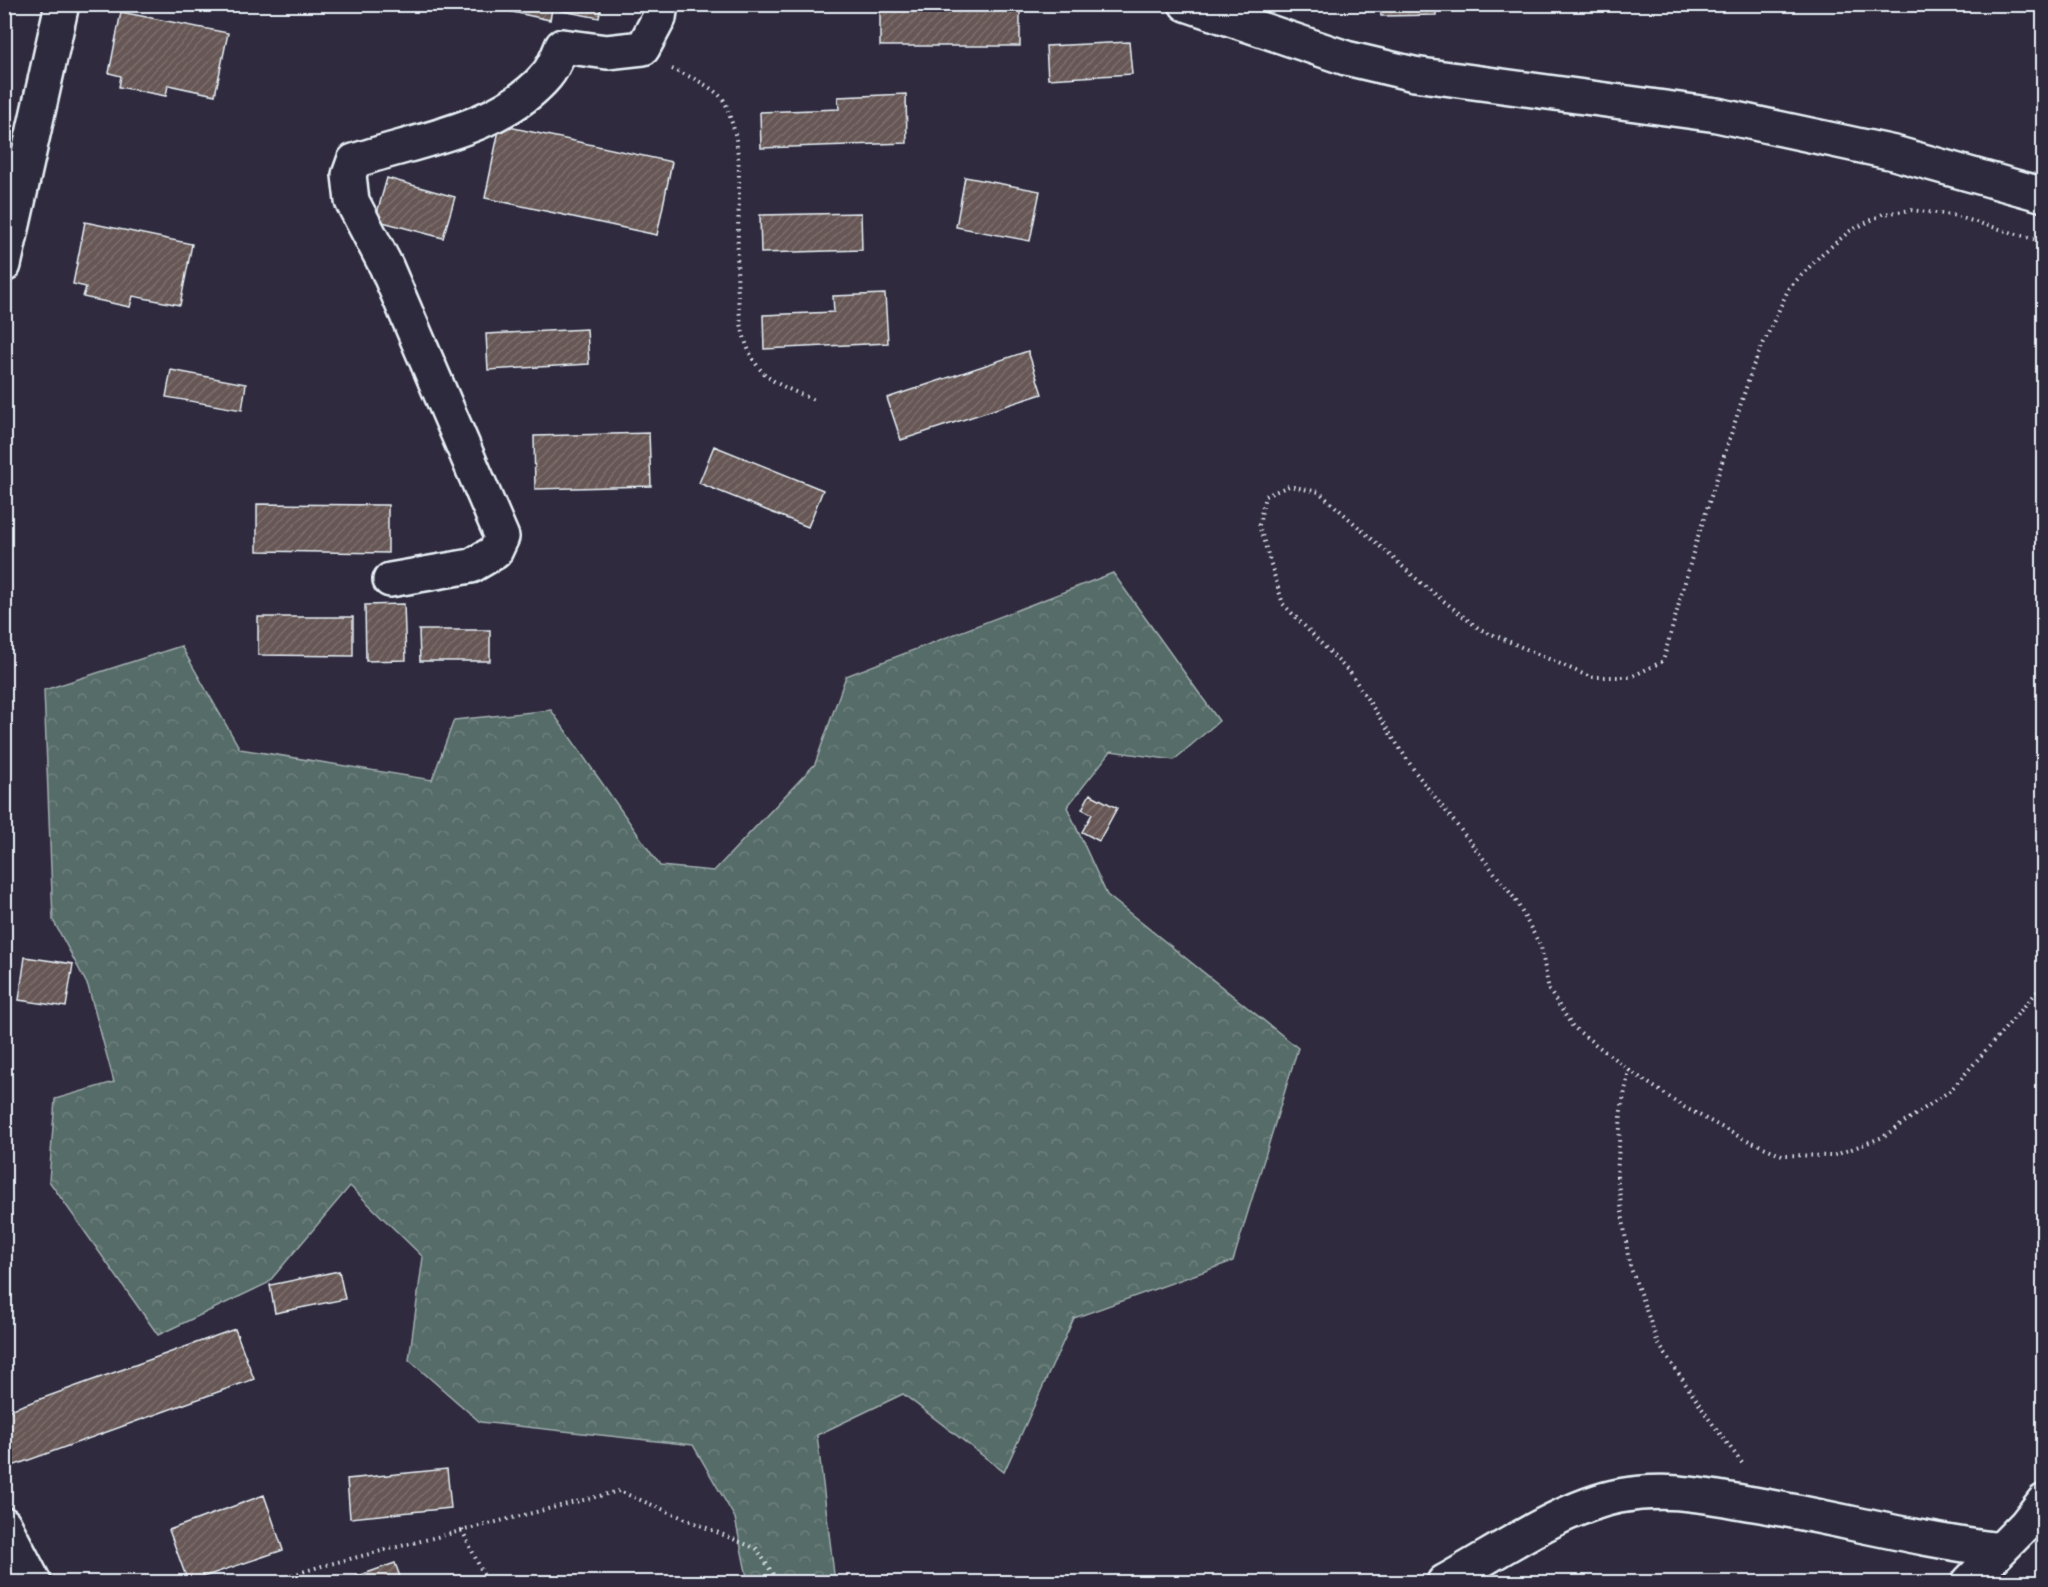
<svg xmlns="http://www.w3.org/2000/svg" width="2048" height="1587" viewBox="0 0 2048 1587" font-family="Delius,sans-serif">
	<style>
		.forest { fill: url(#forest-crowns); stroke: #a0aeb0; stroke-width: 1.5 }
		.building { fill: url(#building-hatch); stroke: #e8f1f8; stroke-width: 1.5 }
		.lines { fill: none; stroke-linecap: round; stroke-linejoin: round }
		.street-casing { stroke: #e8f1f8; stroke-width: 38 }
		.secondary-casing { stroke: #e8f1f8; stroke-width: 38 }
		.path { stroke: #e8f1f8; stroke-width: 4; stroke-dasharray: 1.5 4.5; stroke-linecap: butt }
		.street { stroke: #2f2a3d; stroke-width: 33 }
		.secondary { stroke: #2f2a3d; stroke-width: 33 }
	</style>
	<defs>
		<pattern id="forest-crowns" width="20" height="18" patternUnits="userSpaceOnUse" patternTransform="scale(1.5)"><rect width="20" height="18" fill="#576c67"/><path d="M2 6a3 3 0 1 1 6 0M12 15a3 3 0 1 1 6 0" fill="none" stroke="#6f817e"/></pattern>
		<pattern id="building-hatch" width="6" height="6" patternUnits="userSpaceOnUse" patternTransform="scale(1.5)"><rect width="6" height="6" fill="#665754"/><path d="M-1 1l2-2M0 6l6-6M5 7l2-2" fill="none" stroke="#7c706d"/></pattern>
	</defs>
	<rect width="100%" height="100%" fill="#2f2a3d"/>
	<filter id="ink" filterUnits="userSpaceOnUse"><feTurbulence type="fractalNoise" baseFrequency=".0167" numOctaves="2"/><feDisplacementMap in="SourceGraphic" scale="12" xChannelSelector="R" yChannelSelector="G"/><feConvolveMatrix kernelMatrix="1 2 1 2 8 2 1 2 1" color-interpolation-filters="sRGB"/></filter>
	<g filter="url(#ink)">
		<path class="forest" d="M1113,573L1219,721L1174,760L1111,751L1067,807L1107,895L1298,1048L1233,1261L1074,1318L1004,1472L903,1394L817,1435L835,1582H748L735,1518L693,1445L480,1422L409,1360L423,1257L350,1186L268,1283L158,1335L49,1181L55,1099L114,1082L88,986L53,920L44,690L181,646L240,749L432,780L454,720L551,710L660,866L714,871L815,764L846,676Z"/>
		<path class="building" d="M504,4H602L599,18L552,9L550,20L503,10Z
			M1380,4H1436V15L1381,16Z
			M880,5L1020,6V46H880Z
			M121,12L228,33L215,95L168,85L166,96L119,87L121,76L109,73Z
			M1129,42L1132,74L1048,79L1046,46Z
			M906,94L907,143L761,148L760,112L839,109L838,97Z
			M500,125L672,162L657,235L485,198Z
			M965,177L1040,191L1030,241L956,227Z
			M387,178L455,197L443,238L375,220Z
			M861,213L862,250L761,253L760,215Z
			M85,222L192,244L180,305L133,296L130,307L83,297L86,287L73,284Z
			M885,294L888,343L764,349L763,315L834,312L833,296Z
			M587,329L589,364L488,370L486,334Z
			M1028,351L1042,394L901,440L887,398Z
			M171,370L246,384L242,410L166,397Z
			M649,433L651,486L535,489L534,436Z
			M714,446L823,490L808,527L699,483Z
			M257,504L388,505V553L257,551Z
			M404,604L406,660L366,661L365,605Z
			M258,617H353V656L258,655Z
			M419,630H490V661H420Z
			M1090,794L1117,808L1099,841L1082,832L1092,814L1082,809Z
			M25,957L73,964L66,1007L19,1000Z
			M339,1271L345,1299L275,1313L270,1285Z
			M235,1329L254,1379L4,1469V1412Z
			M447,1469L451,1508L350,1518L347,1479Z
			M264,1495L283,1550L188,1582L169,1530Z
			M395,1563L402,1582H341Z"/>
		<g class="lines">
			<g class="street-casing">
				<path id="street" d="M4,265L62,4
					M390,580L471,566L495,552L502,537L386,266L352,201L349,175L354,161C417,140 502,129 547,75C554,67 558,55 562,46L607,52L643,48L659,18L661,4
					M4,1524L34,1582
					M1444,1582C1495,1554 1562,1507 1619,1496C1669,1487 1705,1496 1754,1504C1836,1518 1917,1540 2000,1550
					M1969,1582L2026,1524L2044,1501"/>
			</g>
			<g class="secondary-casing">
				<path id="secondary" d="M1186,4L1346,58L1414,74L1717,115L1894,153L2044,195"/>
			</g>
			<path class="path" d="M672,69C689,76 710,85 723,99C727,104 729,114 731,120C755,186 712,330 767,376C780,387 801,394 816,401
				M1629,1070L1684,1107L1738,1136L1782,1155L1833,1156L1883,1137L1951,1090L2044,984
				M1742,1463L1709,1419L1658,1343L1629,1263L1617,1176L1621,1111L1629,1070L1573,1027L1549,990L1541,947L1515,899L1416,773L1351,674L1283,604L1259,525L1265,496L1289,486L1319,492L1421,583L1478,628L1590,677H1631L1663,661L1695,546L1753,366L1789,288L1822,254L1850,231L1883,214L1911,210L1952,215L2044,242
				M462,1530L487,1582
				M269,1582L322,1566L619,1491L757,1549L778,1582"/>
			<use href="#street" class="street"/>
			<use href="#secondary" class="secondary"/>
		</g>
	</g>
	<rect width="2048" height="1587" fill="none" stroke="#2f2a3d" stroke-width="24"/>
	<rect x="12" y="12" width="2024" height="1563" fill="none" stroke="#e8f1f8" stroke-width="2" filter="url(#ink)"/>
</svg>
